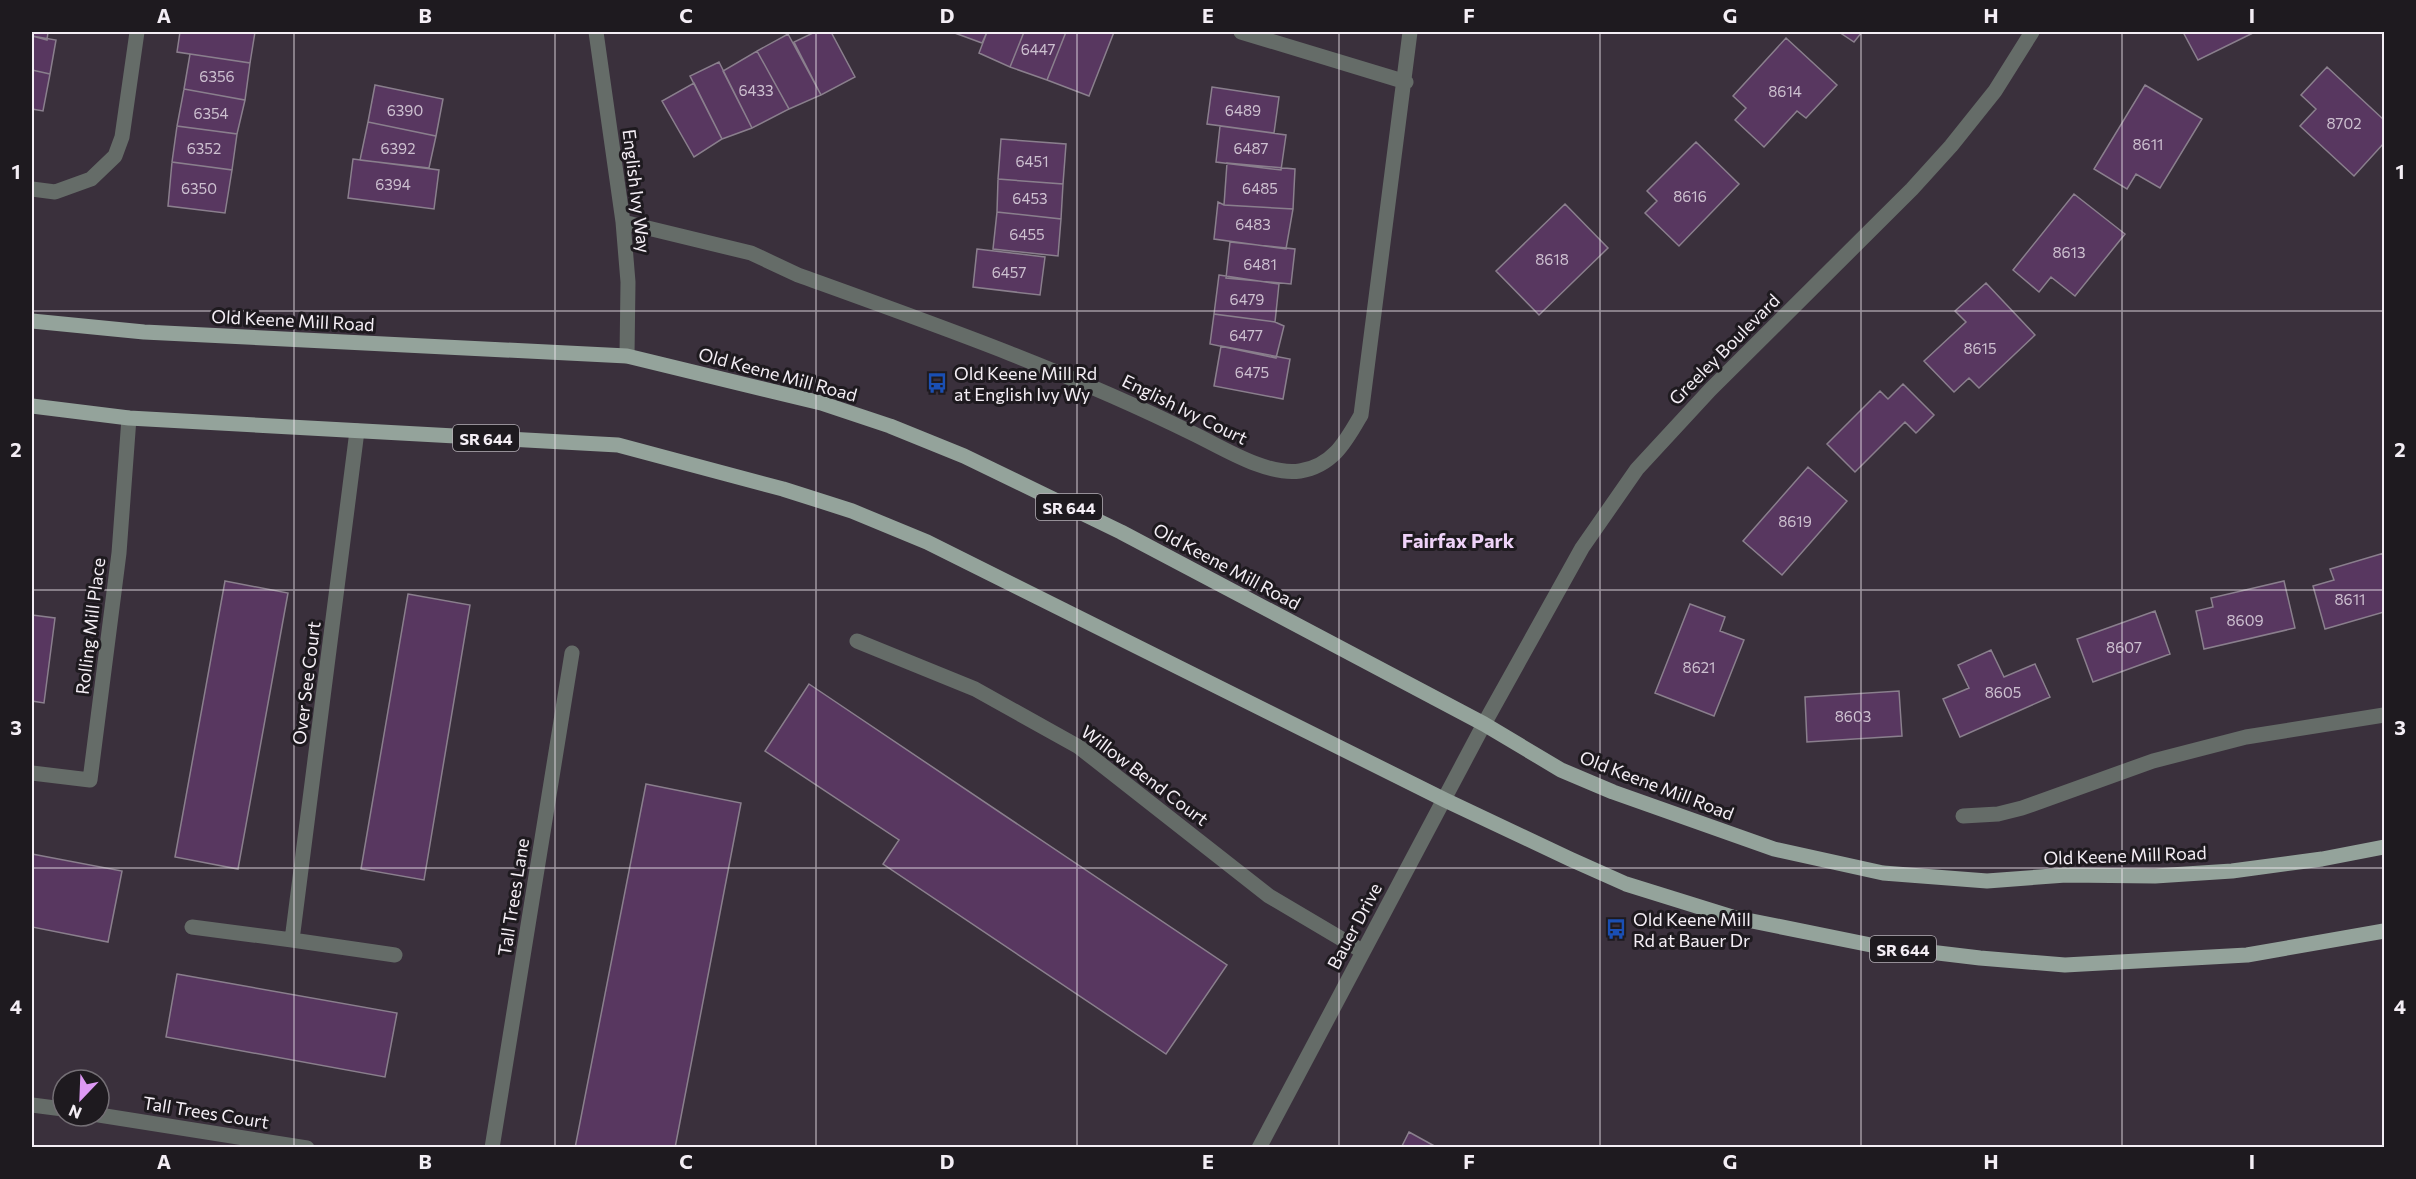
<svg xmlns="http://www.w3.org/2000/svg" width="2416" height="1179" viewBox="0 0 2416 1179" font-family="Commissioner,sans-serif">
	<style>
		.building { fill: #583760; stroke: #8a7f8d; stroke-width: 1.5 }
		.lines { fill: none; stroke-linecap: round; stroke-linejoin: round }
		.minor { stroke: #656c68; stroke-width: 15 }
		.tertiary { stroke: #656c68; stroke-width: 15 }
		.primary { stroke: #94a39b; stroke-width: 15 }
		.grid { fill: none; stroke: #f4eef5; stroke-width: 1.5; stroke-opacity: 0.55 }
		.labels { text-anchor: middle; dominant-baseline: central; stroke-width: 6; stroke-linejoin: round; paint-order: stroke }
		.number-label { font-size: 15px; fill: #cdc0d0 }
		.shield { fill: #1e1a1f; stroke: #b4aeb5; stroke-width: 1.5 }
		.shield-label { font-size: 16px; font-weight: bold; fill: #f4eef5 }
		.street-label { font-size: 18px; fill: #f4eef5; stroke: #1e1a1f }
		.poi-label { font-size: 18px; fill: #f4eef5; stroke: #1e1a1f; text-anchor: start }
		.neighbourhood-label { font-size: 20px; font-weight: bold; fill: #eed2f8; stroke: #1e1a1f }
		.neatline { fill: none; stroke: #f4eef5; stroke-width: 2 }
		.grid-label { font-size: 20px; text-anchor: middle; font-weight: bold; fill: #f4eef5 }
	</style>
	<rect width="100%" height="100%" fill="#3a303c"/>
	<path class="building" d="M32,32H48L47,40L32,36Z
		M180,32H255L250,63L177,52Z
		M815,32H831L855,77L821,95L794,42Z
		M952,32H987L982,43Z
		M987,32H1024L1010,67L979,53Z
		M1024,32H1066L1047,80L1010,67Z
		M1066,32H1114L1089,96L1047,80Z
		M1839,32H1862L1854,42Z
		M2183,32H2255L2198,60Z
		M788,34L821,95L789,109L757,51Z
		M32,36L56,40L50,74L32,70Z
		M1786,38L1837,85L1806,118L1797,111L1764,147L1735,120L1746,108L1733,96Z
		M757,51L789,109L752,128L723,71Z
		M190,54L250,63L245,100L184,89Z
		M719,62L752,128L722,139L690,76Z
		M2327,67L2384,120V143L2354,176L2300,126L2316,109L2301,95Z
		M32,70L50,74L43,111L32,109Z
		M694,83L722,139L694,157L662,101Z
		M375,85L443,99L436,136L368,122Z
		M2145,85L2202,119L2160,188L2136,174L2127,189L2094,169Z
		M1212,87L1279,97L1274,133L1207,124Z
		M184,89L245,100L237,134L177,126Z
		M368,122L436,136L429,168L360,160Z
		M177,126L237,134L232,170L172,162Z
		M1220,126L1286,135L1281,170L1216,162Z
		M1001,139L1066,144L1063,184L998,179Z
		M1696,142L1739,184L1679,246L1645,213L1657,201L1647,191Z
		M353,159L439,170L434,209L348,198Z
		M172,162L232,170L225,213L168,206Z
		M1227,163L1295,169L1293,209L1224,205Z
		M998,179L1063,184L1061,219L997,212Z
		M2074,194L2125,234L2075,296L2051,277L2039,292L2013,270Z
		M1218,202L1224,205L1293,209L1286,249L1214,239Z
		M1565,204L1608,248L1539,315L1496,271Z
		M997,212L1061,219L1058,256L993,249Z
		M1230,242L1295,249L1291,284L1226,278Z
		M977,249L1045,257L1040,295L973,287Z
		M1219,275L1279,284L1275,322L1214,314Z
		M1986,283L2035,335L1979,388L1969,378L1954,392L1924,361L1966,322L1955,311Z
		M1214,314L1275,322L1284,326L1276,358L1210,344Z
		M1221,346L1290,359L1283,399L1214,386Z
		M1903,384L1934,415L1916,433L1905,422L1855,472L1827,444L1880,391L1888,399Z
		M1808,467L1847,501L1782,575L1743,541Z
		M2384,553V612L2325,629L2313,586L2334,580L2330,569Z
		M225,581L288,593L238,869L175,857Z
		M2284,581L2295,628L2204,649L2196,611L2213,607L2211,598Z
		M408,594L470,605L424,880L361,869Z
		M1690,604L1725,617L1720,631L1744,640L1714,716L1655,693Z
		M2155,611L2170,654L2093,682L2077,639Z
		M32,615L55,618L44,703L32,701Z
		M1991,650L2004,677L2035,664L2050,697L1960,737L1943,699L1969,688L1958,665Z
		M809,684L1227,965L1166,1054L883,864L899,840L765,751Z
		M1899,691L1902,736L1807,742L1805,697Z
		M646,784L741,803L675,1148H575Z
		M32,854L122,871L108,942L32,927Z
		M177,974L397,1013L385,1077L166,1037Z
		M1409,1132L1438,1148H1401Z"/>
	<g class="lines">
		<path class="minor" d="M596,32L623,222L628,282L627,356
			M1241,32L1406,82
			M32,189L55,192L91,179L115,156L122,137L137,32
			M623,222L751,253L798,275C931,323 1067,371 1194,434C1223,448 1267,476 1300,471C1333,466 1346,441 1361,415L1410,32
			M357,431L292,940L395,955
			M857,641L975,689L1079,747L1269,896L1362,951
			M1484,724L1582,548L1637,469L1710,390L1912,189L1951,146L1995,91L2032,32
			M32,773L90,780L119,553L129,418
			M1963,816L1998,814L2022,808L2153,761L2246,737L2384,715
			M192,927L292,940
			M32,1105L63,1109
			M99,1115L307,1148
			M492,1148L572,653"/>
		<path class="tertiary" d="M1259,1148L1484,724"/>
		<path class="primary" d="M32,321L144,332L627,356L821,403L890,426L964,456L1121,532L1484,724L1561,770L1613,792L1774,849L1883,873L1987,881L2066,875L2155,876L2232,871L2322,859L2384,847
			M32,406L129,418L618,445L783,489L852,511L927,542L1445,800L1570,859L1626,884L1732,917L1871,945L1980,958L2065,965L2247,955L2384,931"/>
	</g>
	<path class="grid" d="M294,32V1148M555,32V1148M816,32V1148M1077,32V1148M1339,32V1148M1600,32V1148M1861,32V1148M2122,32V1148M32,311H2384M32,590H2384M32,868H2384"/>
	<defs>
		<g id="bus-bare" transform="scale(1.62)"><path d="M-5-6H5V4H4V6H2V4H-2V6H-4V4H-5ZM-3.5-4V0h7V-4ZM-3.5 1.2v1.5H-2V1.2ZM2 1.2v1.5H3.5V1.2Z" fill="#1a4fb4" stroke="#1e1a1f" stroke-width="2.5" paint-order="stroke"/></g>
	</defs>
	<g fill-rule="evenodd">
		<use href="#bus-bare" x="937" y="383"/>
		<use href="#bus-bare" x="1616" y="929"/>
	</g>
	<g class="labels">
		<g class="number-label">
			<text x="1038" y="49">6447</text>
			<text x="217" y="76">6356</text>
			<text x="756" y="90">6433</text>
			<text x="1785" y="91">8614</text>
			<text x="405" y="110">6390</text>
			<text x="1243" y="110">6489</text>
			<text x="211" y="113">6354</text>
			<text x="2344" y="123">8702</text>
			<text x="2148" y="144">8611</text>
			<text x="204" y="148">6352</text>
			<text x="398" y="148">6392</text>
			<text x="1251" y="148">6487</text>
			<text x="1032" y="161">6451</text>
			<text x="393" y="184">6394</text>
			<text x="199" y="188">6350</text>
			<text x="1260" y="188">6485</text>
			<text x="1690" y="196">8616</text>
			<text x="1030" y="198">6453</text>
			<text x="1253" y="224">6483</text>
			<text x="1027" y="234">6455</text>
			<text x="2069" y="252">8613</text>
			<text x="1552" y="259">8618</text>
			<text x="1260" y="264">6481</text>
			<text x="1009" y="272">6457</text>
			<text x="1247" y="299">6479</text>
			<text x="1246" y="335">6477</text>
			<text x="1980" y="348">8615</text>
			<text x="1252" y="372">6475</text>
			<text x="1795" y="521">8619</text>
			<text x="2350" y="599">8611</text>
			<text x="2245" y="620">8609</text>
			<text x="2124" y="647">8607</text>
			<text x="1699" y="667">8621</text>
			<text x="2003" y="692">8605</text>
			<text x="1853" y="716">8603</text>
		</g>
		<g class="shield">
			<rect x="453" y="425" width="66" height="26" rx="4.5"/>
			<rect x="1036" y="494" width="66" height="26" rx="4.5"/>
			<rect x="1870" y="936" width="66" height="26" rx="4.5"/>
		</g>
		<g class="shield-label">
			<text x="486" y="438">SR 644</text>
			<text x="1069" y="507">SR 644</text>
			<text x="1903" y="949">SR 644</text>
		</g>
		<g class="street-label">
			<text transform="translate(637 191) rotate(83)">English Ivy Way</text>
			<text transform="translate(293 320) rotate(3)">Old Keene Mill Road</text>
			<text transform="translate(1724 349) rotate(-45)">Greeley Boulevard</text>
			<text transform="translate(778 374) rotate(15)">Old Keene Mill Road</text>
			<text transform="translate(1185 409) rotate(26)">English Ivy Court</text>
			<text transform="translate(1227 566) rotate(28)">Old Keene Mill Road</text>
			<text transform="translate(90 626) rotate(-83)">Rolling Mill Place</text>
			<text transform="translate(306 683) rotate(-83)">Over See Court</text>
			<text transform="translate(1145 775) rotate(37)">Willow Bend Court</text>
			<text transform="translate(1657 785) rotate(21)">Old Keene Mill Road</text>
			<text transform="translate(2125 855) rotate(-2)">Old Keene Mill Road</text>
			<text transform="translate(513 897) rotate(-81)">Tall Trees Lane</text>
			<text transform="translate(1354 926) rotate(-62)">Bauer Drive</text>
			<text transform="translate(206 1112) rotate(9)">Tall Trees Court</text>
		</g>
		<g class="poi-label">
			<text x="954" y="373">Old Keene Mill Rd<tspan x="954" dy="21">at English Ivy Wy</tspan></text>
			<text x="1633" y="919">Old Keene Mill<tspan x="1633" dy="21">Rd at Bauer Dr</tspan></text>
		</g>
		<g class="neighbourhood-label">
			<text x="1458" y="540">Fairfax Park</text>
		</g>
	</g>
	<rect width="2416" height="1179" fill="none" stroke="#1e1a1f" stroke-width="66"/>
	<g transform="translate(81 1098) rotate(203)"><circle r="28" fill="#1e1a1f" stroke="#746f75" stroke-width="1.5"/>
	<path d="M0-4.5L10 22L0 15L-10 22Z" fill="#dd99f4"/>
	<text y="-9" font-size="16" font-weight="bold" text-anchor="middle" fill="#f4eef5">N</text>
	</g>
	<rect x="33" y="33" width="2350" height="1113" class="neatline"/>
	<g class="grid-label">
		<text x="164" y="23">A</text>
		<text x="425" y="23">B</text>
		<text x="686" y="23">C</text>
		<text x="947" y="23">D</text>
		<text x="1208" y="23">E</text>
		<text x="1469" y="23">F</text>
		<text x="1730" y="23">G</text>
		<text x="1991" y="23">H</text>
		<text x="2252" y="23">I</text>
		<text x="16" y="179">1</text>
		<text x="2400" y="179">1</text>
		<text x="16" y="457">2</text>
		<text x="2400" y="457">2</text>
		<text x="16" y="735">3</text>
		<text x="2400" y="735">3</text>
		<text x="16" y="1014">4</text>
		<text x="2400" y="1014">4</text>
		<text x="164" y="1169">A</text>
		<text x="425" y="1169">B</text>
		<text x="686" y="1169">C</text>
		<text x="947" y="1169">D</text>
		<text x="1208" y="1169">E</text>
		<text x="1469" y="1169">F</text>
		<text x="1730" y="1169">G</text>
		<text x="1991" y="1169">H</text>
		<text x="2252" y="1169">I</text>
	</g>
</svg>
